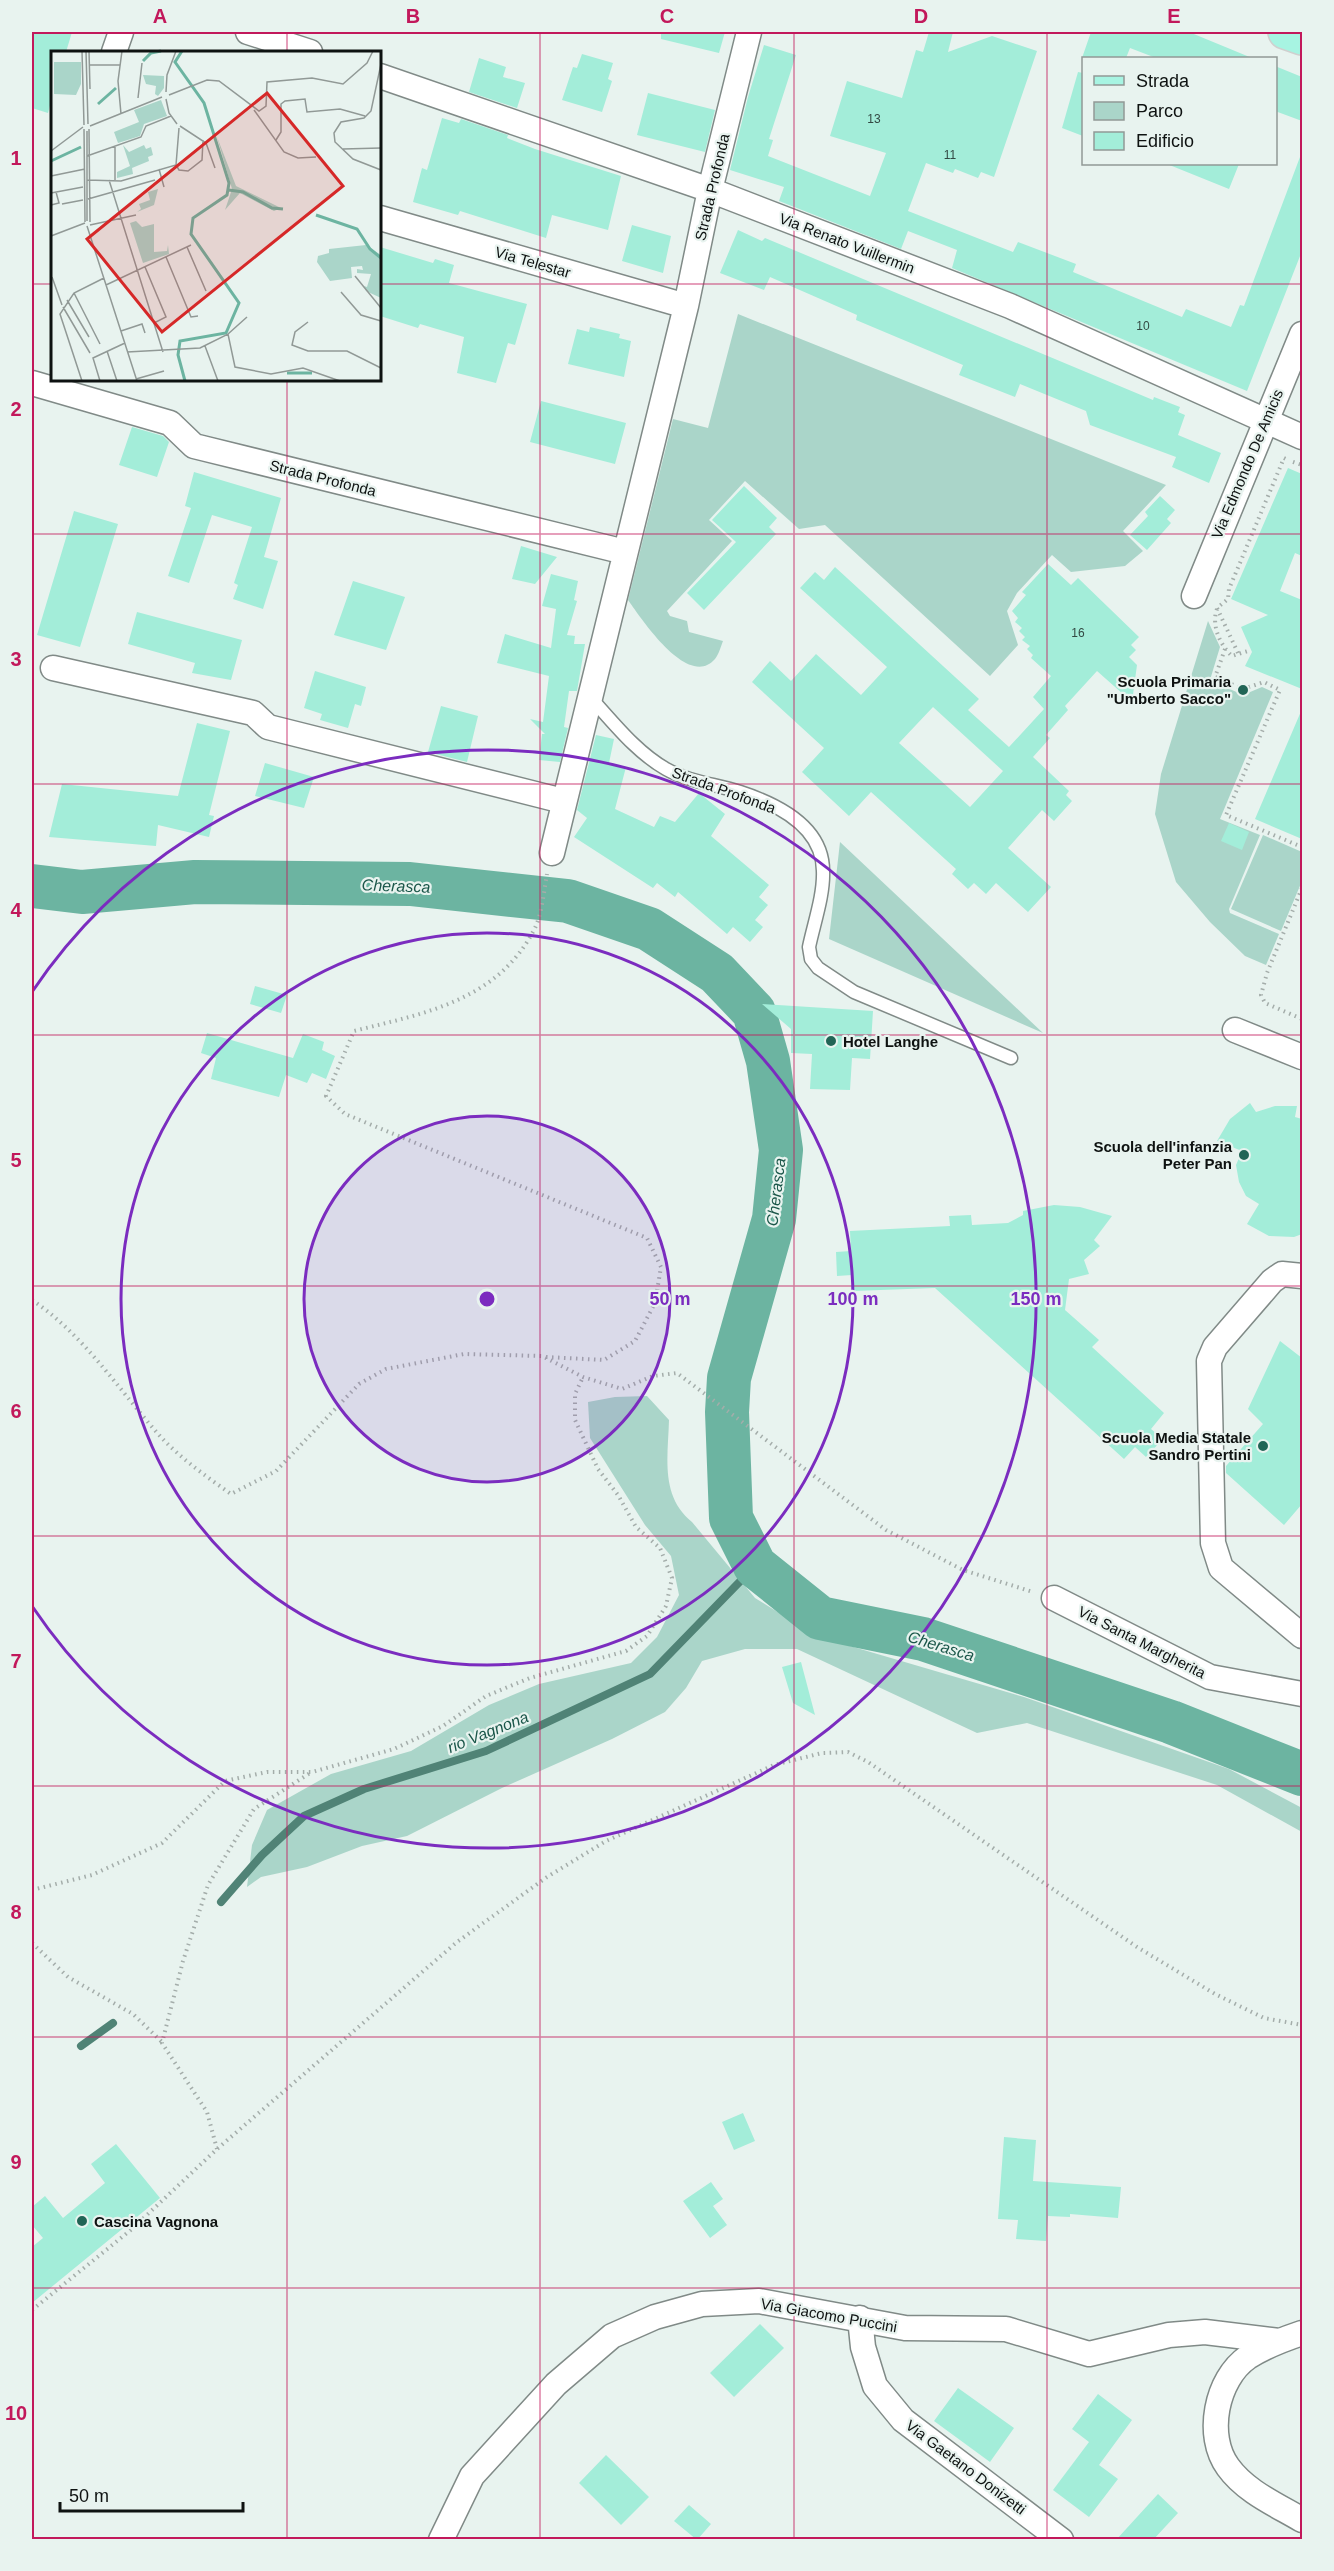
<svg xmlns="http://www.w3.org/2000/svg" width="1334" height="2571" viewBox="0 0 1334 2571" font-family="Helvetica,sans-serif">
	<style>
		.green { fill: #aad5c9 }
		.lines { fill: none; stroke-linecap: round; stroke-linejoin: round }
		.stream { stroke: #508376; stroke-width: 8 }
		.river { stroke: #6cb4a1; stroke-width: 44 }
		.building { fill: #a3edd9; fill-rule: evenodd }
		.lane-casing { stroke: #808a87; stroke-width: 15 }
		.street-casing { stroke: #808a87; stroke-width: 27 }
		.primary-casing { stroke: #cfd0cf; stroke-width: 36 }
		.path { stroke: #a4adaa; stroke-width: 4; stroke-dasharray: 1.5 4.5; stroke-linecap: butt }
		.lane { stroke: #fff; stroke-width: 12 }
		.street { stroke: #fff; stroke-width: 24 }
		.primary { stroke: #a7f4e2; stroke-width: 33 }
		.grid { fill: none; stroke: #c2185b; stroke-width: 1.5; stroke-opacity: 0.55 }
		.ring { fill: none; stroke: #7b2cbf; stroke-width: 3 }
		.poi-dot { fill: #216556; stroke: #e8f3ef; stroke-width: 2 }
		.labels { text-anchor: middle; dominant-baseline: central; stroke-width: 4.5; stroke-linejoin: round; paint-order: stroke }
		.number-label { font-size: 12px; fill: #334943 }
		.street-label { font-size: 15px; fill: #0e1211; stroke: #e8f3ef }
		.poi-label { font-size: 15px; font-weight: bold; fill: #0e1211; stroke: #e8f3ef; text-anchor: end }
		.water-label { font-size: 16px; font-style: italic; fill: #1a5649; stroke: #e8f3ef }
		.inset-river { fill: none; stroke: #6cb4a1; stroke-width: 3 }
		.inset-road { fill: none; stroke: #919996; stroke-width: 1.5 }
		.view { fill: #d62828; fill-opacity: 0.15; stroke: #d62828; stroke-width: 3 }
		.inset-edge { fill: none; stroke: #0e1211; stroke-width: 3 }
		.centre { fill: #7b2cbf; stroke: #e8f3ef; stroke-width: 3 }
		.ring-label { font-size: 18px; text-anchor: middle; font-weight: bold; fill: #7b2cbf; stroke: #e8f3ef; stroke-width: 4.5; stroke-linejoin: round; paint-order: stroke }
		.neatline { fill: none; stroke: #c2185b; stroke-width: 2 }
		.grid-label { font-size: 20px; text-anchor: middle; font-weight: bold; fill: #c2185b }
	</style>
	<rect width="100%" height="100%" fill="#e8f3ef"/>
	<path class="green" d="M738,314L1166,485L1123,531L1143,551L1125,566L1071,572L1052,555L1017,593L1007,611L1018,645L990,676L825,525L799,529L745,481L709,520L732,541L667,611L670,616L687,621L689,632L723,641C721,646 719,654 715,659C688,690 641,618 628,600L673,419L708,428Z
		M1208,621L1220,647L1210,680L1243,695L1262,687L1273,692L1220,819L1260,835L1229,909L1230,913L1279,934L1266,965L1245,956L1210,922L1176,882L1155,814L1161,774Z
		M1263,835L1302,852V881L1281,931L1231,909Z
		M840,842L1043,1033L829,939Z
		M647,1396L669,1420C668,1457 660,1496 692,1522L755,1598L816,1636L1024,1697L1229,1769L1302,1808V1832L1217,1785L1027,1723L977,1733L797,1649H745L702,1661L686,1688L665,1712L612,1739L502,1788L407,1836L362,1846L307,1867L261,1877L247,1887L252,1845L267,1810L331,1774L411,1751L489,1705L539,1684L631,1663L657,1637L679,1595L671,1556L645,1525L590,1438L588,1402L615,1397Z"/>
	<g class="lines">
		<path class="stream" d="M221,1902L262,1855L304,1816L364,1789L486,1751L650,1674L755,1566
			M81,2046L113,2023"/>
		<path class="river" d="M32,886L82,892L195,882L410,884L568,901L649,929L717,973L754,1012L768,1061L781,1150L774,1219L729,1378L727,1412L731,1518L755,1566L820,1618L923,1639L1171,1722L1302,1774"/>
	</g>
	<path class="building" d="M32,32H72L66,52H52V98L48,113L32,108Z
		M661,32H725L719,53L661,39Z
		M929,32H953L948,52L992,36L1037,51L994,177L981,172L978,178L955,169L953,173L926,163L908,211L1013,252L1018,242L1076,264L1073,272L1182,317L1186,309L1231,327L1240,305L1244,306L1300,157H1302V251L1247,391L952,268L957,250L908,231L901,249L779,201L784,187L730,170L748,97L764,45L796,55L769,139L773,140L768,156L870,196L886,153L830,136L847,81L902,98L916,50L923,52Z
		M1091,32H1189L1252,58H1156L1130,48L1126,58H1082Z
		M582,54L613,63L608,79L612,81L602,112L562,100L573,67L577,68Z
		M479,58L506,67L503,77L525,83L517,108L469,92Z
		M1275,66L1302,77V121L1275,111Z
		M1078,72L1083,73V136L1062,128Z
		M648,93L715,110L705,152L637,135Z
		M442,118L459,123L461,119L508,135L507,138L535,149L621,176L608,230L552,215L546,238L460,211L458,215L413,202L422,168L427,170Z
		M1167,164H1239L1229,189Z
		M632,225L671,236L663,273L622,261Z
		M738,230L762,241L765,238L1153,400L1154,397L1180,407L1178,412L1185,415L1178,435L1221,453L1209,483L1172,467L1176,457L1090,425L1086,411L1020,384L1015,397L959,375L963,365L856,320L857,315L770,277L764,290L720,273Z
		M380,247L433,263L435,259L454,265L449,283L527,304L515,345L508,343L496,383L457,373L464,337L420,324L418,328L380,316Z
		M590,327L620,334L619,338L631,341L624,377L568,364L577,329L589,332Z
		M541,401L626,423L615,464L530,442Z
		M132,427L163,436L169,442L157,477L119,465Z
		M1288,468L1302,474V556L1295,553L1280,591L1302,600V689L1245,666L1252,652L1241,627L1268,615L1231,599Z
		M194,472L281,498L264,557L278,561L263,609L233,599L238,585L234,583L252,527L212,515L189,583L168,576L191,508L185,506Z
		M744,486L777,518L769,527L776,534L704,610L687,593L736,542L712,520Z
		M1160,496L1175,510L1167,519L1171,523L1147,550L1130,535L1148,516L1145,512Z
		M74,511L118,524L80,647L37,635Z
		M521,546L557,557L535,584L512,579Z
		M1048,564L1071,585L1078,578L1139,637L1131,645L1136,650L1129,657L1137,665L1132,702L1097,671L1065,706L1068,710L1046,735L1050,738L1033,757L1069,791L1066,795L1072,801L1054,821L1042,810L1008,848L1051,887L1028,912L996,883L986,894L974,883L968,889L952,874L956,869L871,792L849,816L802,772L824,748L752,682L770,661L791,681L816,654L861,695L887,667L800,588L815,572L824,580L835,567L979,699L968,710L1009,747L1044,709L1033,697L1051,676L1031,658L1033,655L1027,649L1030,646L1022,640L1025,637L1019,631L1022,628L1015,622L1018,618L1012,611L1026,595L1022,592ZM933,707L1003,771L970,807L899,743Z
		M551,574L578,581L574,600L577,601L567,635L575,636L574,644H585L577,691H569L564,727L568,728L560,762L539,760L542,734H545L530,719L543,722L549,676L497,663L505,634L551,648L556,609L542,606Z
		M353,581L405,597L386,650L334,635Z
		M137,612L242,640L231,680L192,673L195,663L128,644Z
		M315,671L366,687L361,706L355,704L348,728L320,720L322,714L304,708Z
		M441,706L478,716L467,762L428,752Z
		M1302,709V839L1255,819Z
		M197,723L230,731L209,815L214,816L209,837L158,825L156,846L49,837L62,784L178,796Z
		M596,735L614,739L609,763L626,767L615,809L654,827L660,816L675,822L699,793L725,814L711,836L769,885L759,897L768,905L755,920L763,927L750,942L733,927L727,934L678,892L675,897L657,883L653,888L574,837L587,818L577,810Z
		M265,763L314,777L304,808L255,796Z
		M1229,823L1249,832L1242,850L1221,841Z
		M255,986L287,995L281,1013L250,1004Z
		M762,1004L873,1011L870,1059L852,1058L850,1090L810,1089L812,1054L791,1053V1029Z
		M207,1033L293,1058L303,1034L324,1042L322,1050L335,1056L326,1079L312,1073L307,1083L286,1075L279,1097L211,1079L216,1058L201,1053Z
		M1250,1103L1256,1112L1275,1106H1297L1295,1117L1302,1119V1234L1294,1237L1269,1236L1247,1224L1259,1204L1246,1196L1239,1182L1236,1165L1242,1151L1217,1141L1230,1119Z
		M1054,1205L1080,1207L1112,1216L1094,1240L1100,1246L1084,1260L1089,1274L1069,1279L1065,1310L1099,1340L1092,1347L1164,1413L1151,1429L1163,1439L1146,1457L1135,1447L1124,1459L935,1288L853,1291L852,1275L837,1276L836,1252L851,1251L850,1231L950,1226L949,1216L971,1215L972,1225L1008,1223L1023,1215V1211Z
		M1280,1341L1302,1358V1504L1284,1525L1226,1473V1466L1263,1424L1248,1409Z
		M801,1662L815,1715L793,1703L782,1667Z
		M743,2113L755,2141L734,2150L722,2122Z
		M1004,2137L1036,2140L1033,2181L1121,2187L1118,2218L1070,2214V2217L1048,2216L1046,2241L1016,2239L1018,2220L998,2219Z
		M116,2144L160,2198L32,2303V2247L43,2238L32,2225V2207L45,2196L63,2218L105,2183L91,2164Z
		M711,2182L723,2199L713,2206L727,2225L710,2238L683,2201Z
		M760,2324L784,2348L734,2397L710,2373Z
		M958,2388L1014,2428L990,2462L934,2421Z
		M1098,2394L1132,2420L1099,2465L1118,2479L1089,2517L1053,2490L1089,2442L1072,2429Z
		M606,2455L649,2497L621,2525L579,2483Z
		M1158,2494L1178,2513L1153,2540H1116Z
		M689,2505L711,2524L697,2540L674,2521Z"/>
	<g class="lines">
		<g class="lane-casing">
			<path id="lane" d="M590,697C613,722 636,752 666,769C689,782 715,784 740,792C777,804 823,826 823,871C824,895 814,923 809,947L811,959L818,968L854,992L1011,1058"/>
		</g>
		<g class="street-casing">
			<path id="street" d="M248,32L310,52
				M114,52L121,32
				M380,76L710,190L1010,306L1302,437
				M380,218L686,306
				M32,383L170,423L194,446L625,552
				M1194,596L1302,334
				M53,668L253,713L268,727L563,801
				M552,853L686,306L710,190L749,32
				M1235,1030L1302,1057
				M1302,1276L1282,1274L1272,1281L1215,1347L1209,1361L1213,1543L1221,1568L1302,1636
				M1054,1598L1210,1677L1302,1694
				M860,2318L863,2347L875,2386L903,2420L1061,2540
				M1302,2333C1284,2339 1265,2346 1248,2357C1216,2379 1205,2436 1228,2467C1246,2492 1277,2505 1302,2520
				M441,2540L472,2476L556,2384L612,2336L655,2317L702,2304L759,2301L905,2328L1006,2329L1089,2354L1169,2335L1205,2332L1279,2341"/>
		</g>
		<g class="primary-casing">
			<path id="primary" d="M1285,32L1302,38"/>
		</g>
		<path class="path" d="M1293,462L1302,465
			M1217,609C1211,625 1220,645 1232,656L1251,650
			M1225,649L1215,677L1243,689L1264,682L1280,690L1226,815L1302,847
			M1238,653L1217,608L1228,599L1229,589L1284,458L1286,459
			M1302,888L1267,973L1261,995L1265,1003L1302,1019
			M32,1300C83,1334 119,1390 160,1436C180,1458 207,1477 231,1494L276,1471L359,1384L386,1369L464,1354L542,1356L583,1377L622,1389L653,1376L677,1373L886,1530L963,1570L1033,1592
			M546,1357L604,1360L635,1341L655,1303L661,1267L647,1238L345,1114L326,1096L354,1031C425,1013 498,1001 535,928C542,913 544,891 547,874
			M32,1890L92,1875L162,1843L225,1781L267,1772H312L394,1749L443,1726L486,1696L530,1678L626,1651L647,1636L666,1606L672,1578L660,1548L636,1527L618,1495L598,1469L575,1420V1394L583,1377
			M32,1943L68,1977L133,2014L162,2042
			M217,2149L207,2112L162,2043L183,1961L208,1885L254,1809L310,1773
			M32,2310L132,2229L217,2149L457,1942L547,1877L606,1841L774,1765L822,1753L848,1752L868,1762L1137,1947L1215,1994L1264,2018L1302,2025"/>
		<use href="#lane" class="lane"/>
		<use href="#street" class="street"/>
		<use href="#primary" class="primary"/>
	</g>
	<path class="grid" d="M287,32V52M540,32V2540M794,32V2540M1047,32V2540M32,284H52M380,284H1302M287,380V2540M32,534H1302M32,784H1302M32,1035H1302M32,1286H1302M32,1536H1302M32,1786H1302M32,2037H1302M32,2288H1302"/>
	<circle cx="487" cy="1299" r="183" fill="#7b2cbf" fill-opacity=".12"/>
	<g class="ring">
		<circle cx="487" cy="1299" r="183"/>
		<circle cx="487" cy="1299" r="366"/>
		<path d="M32 992A549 549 0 1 1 32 1606"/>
	</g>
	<g class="poi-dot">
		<circle cx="1243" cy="690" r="6"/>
		<circle cx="831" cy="1041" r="6"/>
		<circle cx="1244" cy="1155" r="6"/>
		<circle cx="1263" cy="1446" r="6"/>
		<circle cx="82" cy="2221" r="6"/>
	</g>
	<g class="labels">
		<g class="number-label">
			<text x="874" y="119">13</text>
			<text x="950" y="155">11</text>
			<text x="1143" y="326">10</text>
			<text x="1078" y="633">16</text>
		</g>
		<g class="street-label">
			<text transform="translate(712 187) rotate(-77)">Strada Profonda</text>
			<text transform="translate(847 243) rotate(21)">Via Renato Vuillermin</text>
			<text transform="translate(533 262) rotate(16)">Via Telestar</text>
			<text transform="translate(1247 464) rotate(-67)">Via Edmondo De Amicis</text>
			<text transform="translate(323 478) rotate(14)">Strada Profonda</text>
			<text transform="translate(724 790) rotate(20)">Strada Profonda</text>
			<text transform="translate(1142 1642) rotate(27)">Via Santa Margherita</text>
			<text transform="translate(829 2315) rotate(10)">Via Giacomo Puccini</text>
			<text transform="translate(966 2467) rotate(37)">Via Gaetano Donizetti</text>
		</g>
		<g class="poi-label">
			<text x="1231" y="681">Scuola Primaria<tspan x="1231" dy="17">"Umberto Sacco"</tspan></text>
			<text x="843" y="1041" text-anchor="start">Hotel Langhe</text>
			<text x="1232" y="1146">Scuola dell'infanzia<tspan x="1232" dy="17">Peter Pan</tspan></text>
			<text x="1251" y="1437">Scuola Media Statale<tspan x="1251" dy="17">Sandro Pertini</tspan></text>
			<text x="94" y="2221" text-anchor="start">Cascina Vagnona</text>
		</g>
		<g class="water-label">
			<text transform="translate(396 886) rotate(2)">Cherasca</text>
			<text transform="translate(776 1192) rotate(-83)">Cherasca</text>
			<text transform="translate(941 1646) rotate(17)">Cherasca</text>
			<text transform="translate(488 1732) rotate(-22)">rio Vagnona</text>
		</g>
	</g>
	<g transform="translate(51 51)">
		<rect width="330" height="330" fill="#e8f3ef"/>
		<path d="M3,11H30V33L25,44L3,43ZM92,24L113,25V37L107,45L104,43L105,35L95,33ZM110,49L116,65L93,73L89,85L67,92L63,81L88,71L83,59ZM166,86L185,135L230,157L223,160L189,142L174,159L181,138ZM72,94L78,101L93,94L95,98L100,96L102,104L97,106L98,110L81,117L82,123L66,127V121L79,115ZM107,138L103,154L86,161L90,158L88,153L99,149L97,141ZM85,170L91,176L103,173V201L116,200L117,194L118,203L92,212L79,172ZM315,194L330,204V247L315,240L313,235L316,236L320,223L306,222V218L312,219L311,215L300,216L301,227L279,230L266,211L267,205L278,202V198Z" fill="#aad5c9"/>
		<path class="inset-river" d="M131,0L124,11L153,52L178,132L176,144L142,167L140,183L188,252L175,282L129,290L127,304L134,330M92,10L100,2L110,0M47,53L65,37M0,110L30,96M178,139L192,141L221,157L232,158M265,164L306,178L319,198L330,207M236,322H261"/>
		<path class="inset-road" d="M31,0L33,74M35,0L37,73M38,0L39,38M330,13L320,60L313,67L290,71L283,82L284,91L302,108L330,119M38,14H69M115,41L116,24L125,0M118,44L156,29L168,30L208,60L215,55L216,31L261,27L292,33L316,12L322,0M87,47L91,12M115,48L118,62L126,73M203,59L233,101L247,107L265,106M70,63L67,30L71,0M39,75L111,46M129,75L155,92L164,117M33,78L34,171M38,78L39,171M36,80V170M225,89L230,81V53L234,50L254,48L256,61L289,58L314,65M64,95V129M292,98L330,97M0,100L32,76M36,105L90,86L95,75L120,65M125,114L128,119L137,120L151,109L152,89M108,118L113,136M0,125L34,118M36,129L70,130L125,114L128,77M58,129L112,301M0,142L32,136M37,148L104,129M11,153L32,149M0,154L8,152L5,141M39,174L85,164M36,175L86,330M0,185L34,172M136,196L155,240M115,206L140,266L147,265M94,216L115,266L103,272M304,225L330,257M1,226L11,254M55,234L140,194M290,241L310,264L330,270M23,242L49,293M16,249L38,286M12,256L39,302M257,271L244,281L241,294L257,300H296L330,317M70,280L91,273L94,282M177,283L196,266M154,295L167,330M56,300L66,330M76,301L149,297L177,283L184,316L220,323L252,317L289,330M85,328L113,320M31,330L9,263L23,242L53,227M49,330L42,307L74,292"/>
		<path class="view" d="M216,42L292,135L111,281L36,188Z"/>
		<rect width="330" height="330" class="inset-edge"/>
	</g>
	<circle cx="487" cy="1299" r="9" class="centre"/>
	<g class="ring-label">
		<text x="670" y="1305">50 m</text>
		<text x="853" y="1305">100 m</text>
		<text x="1036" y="1305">150 m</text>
	</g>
	<rect width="1334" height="2571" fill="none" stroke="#e8f3ef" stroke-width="66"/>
	<rect x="1082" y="57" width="195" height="108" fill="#e8f3ef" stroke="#919996" stroke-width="1.5"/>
	<rect x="1094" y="76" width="30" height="9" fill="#a7f4e2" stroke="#919996" stroke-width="1.5"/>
	<text x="1136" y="87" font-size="18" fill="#0e1211">Strada</text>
	<rect x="1094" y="102" width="30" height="18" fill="#aad5c9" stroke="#919996" stroke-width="1.5"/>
	<text x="1136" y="117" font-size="18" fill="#0e1211">Parco</text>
	<rect x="1094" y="132" width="30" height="18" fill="#a3edd9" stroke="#919996" stroke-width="1.5"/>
	<text x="1136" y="147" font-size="18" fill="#0e1211">Edificio</text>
	<path d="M60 2502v9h183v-9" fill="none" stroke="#0e1211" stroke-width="3"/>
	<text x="69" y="2502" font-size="18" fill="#0e1211" stroke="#e8f3ef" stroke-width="4.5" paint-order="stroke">50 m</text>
	<rect x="33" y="33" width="1268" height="2505" class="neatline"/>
	<g class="grid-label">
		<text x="160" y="23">A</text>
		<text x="413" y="23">B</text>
		<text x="667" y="23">C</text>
		<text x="921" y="23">D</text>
		<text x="1174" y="23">E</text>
		<text x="16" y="165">1</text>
		<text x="16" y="416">2</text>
		<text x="16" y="666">3</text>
		<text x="16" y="917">4</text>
		<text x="16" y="1167">5</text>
		<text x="16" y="1418">6</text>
		<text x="16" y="1668">7</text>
		<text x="16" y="1919">8</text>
		<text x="16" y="2169">9</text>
		<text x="16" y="2420">10</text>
	</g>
</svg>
